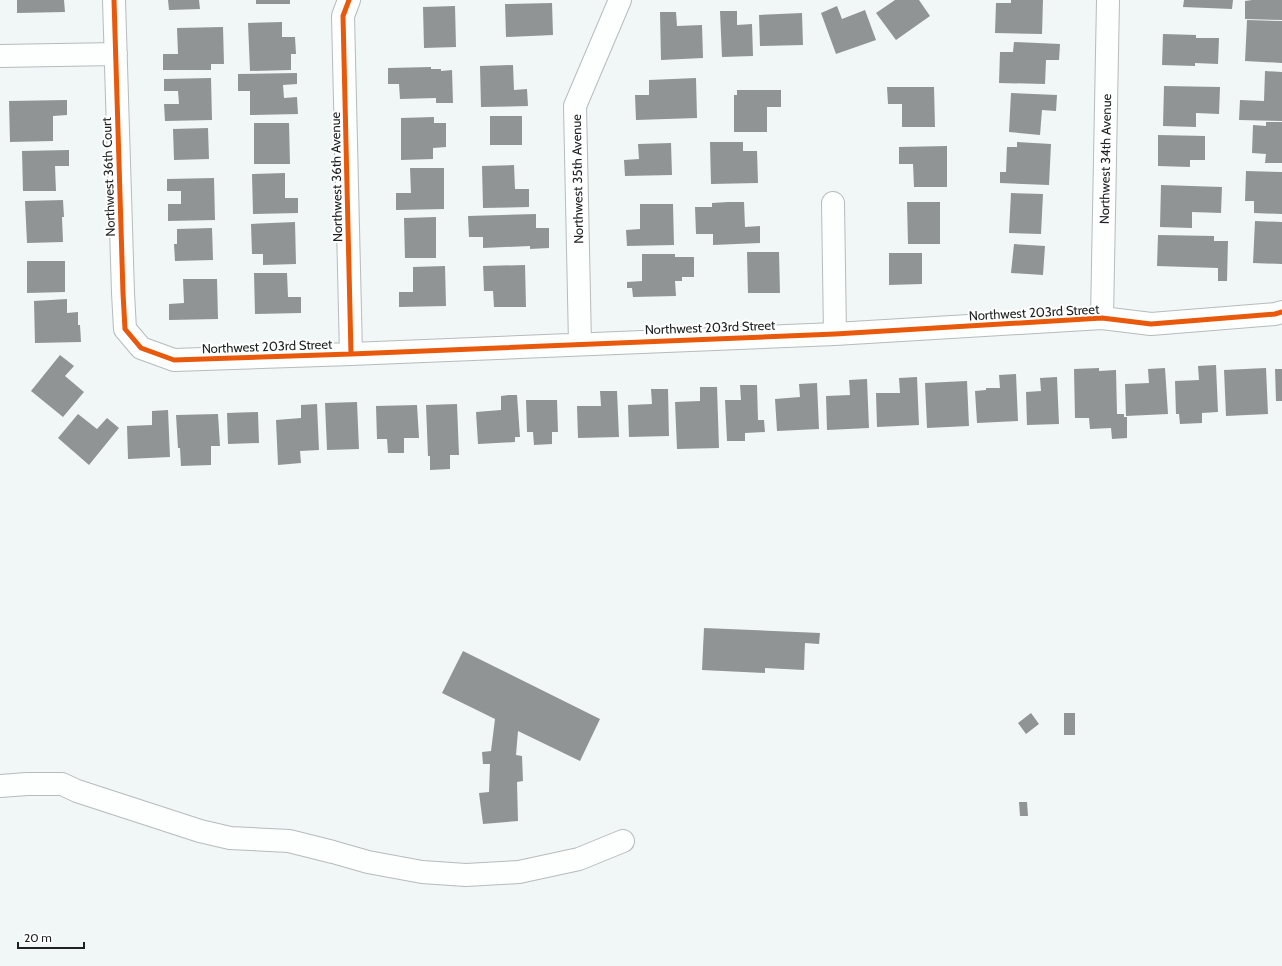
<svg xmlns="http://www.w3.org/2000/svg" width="1282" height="966" viewBox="0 0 1282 966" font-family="Cabin,sans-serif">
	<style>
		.building { fill: #909494 }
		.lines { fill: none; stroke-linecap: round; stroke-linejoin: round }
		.minor-casing { stroke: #b7bbbb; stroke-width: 24 }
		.minor { stroke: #fdfefe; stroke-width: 22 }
		.cycleway-casing { stroke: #fff; stroke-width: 8 }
		.cycleway { stroke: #e8590c; stroke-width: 5 }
		.labels { text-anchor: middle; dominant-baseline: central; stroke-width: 4; stroke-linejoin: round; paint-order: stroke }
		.street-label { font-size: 13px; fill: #1e2121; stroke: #fff }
	</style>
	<rect width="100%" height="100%" fill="#f1f6f6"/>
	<path class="building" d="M17,0H64L65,12L17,13Z
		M168,0H199L200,9L169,10Z
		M256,0H290V4H256Z
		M895,0H919L930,16L896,40L876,13Z
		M1011,0H1043L1042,34L995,33L996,3H1011Z
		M1184,0H1233L1232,9L1183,7Z
		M1252,0H1282V20L1245,19V1Z
		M552,3L553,35L506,37L505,4Z
		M455,6L456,47L424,48L423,7Z
		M837,6L842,19L865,10L876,40L836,54L821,13Z
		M720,11H737V25L752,24L753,56L722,57Z
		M660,12H676L677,26L702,25L703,58L661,60Z
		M802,13L803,45L760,46L759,15Z
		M1247,20L1282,21V63L1245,61Z
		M282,22V37H295L296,54H291V70L250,71L248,23Z
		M223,27L224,64H211V70H163V54H178L177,28Z
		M1163,34L1196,35V38H1219L1218,64L1195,63V66L1162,65Z
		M1014,42L1060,44L1059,60H1046L1045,84L999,83L1000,52H1013Z
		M513,65L514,90L527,89L528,106L481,107L480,66Z
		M431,67V69H441V71L452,70L453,103H436V98L400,99L399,84H388V68Z
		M1265,71L1282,72V121L1239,120L1240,100L1264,101Z
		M297,73V84L283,85L284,98L297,97L298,114L250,115V91H238V74Z
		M211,78L212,120L165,121L164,104H179L178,91H164V79Z
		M696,78L697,118L636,120L635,95H649V80Z
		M1164,86L1220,87L1219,114L1196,113V127L1163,126Z
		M887,87H934L935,127H902V104H888Z
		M737,90H781V107H767V132H734V95H737Z
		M1011,93L1057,95L1056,111L1042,110L1040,135L1009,132Z
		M67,100V115L53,116V141L10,142L9,101Z
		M490,116H522V145H490Z
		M434,117V123H446V147L433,148V159L401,160V118Z
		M1266,122H1282V163H1265L1266,154L1252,153L1253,125L1266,126Z
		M254,123H289L290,164H254Z
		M208,128L209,159L174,160L173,129Z
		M1158,135L1205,136V160H1190V167L1158,166Z
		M710,142H743V151H757L758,183L711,184Z
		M1017,142L1051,144L1049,185L1000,183V172H1006L1007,147H1017Z
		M671,143L672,175L625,176L624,160L639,159L638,144Z
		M947,146V187H914L913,164H899V147Z
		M69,150V166H55L56,191H23L22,151Z
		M514,165L515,189H529V207L483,208L482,166Z
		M410,168H444V209L396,210V193H411Z
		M1246,171L1282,172V214L1254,213V201H1245Z
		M285,173V198H298V213L253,214L252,174Z
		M214,178L215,220L168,221V204H181V191H167V179Z
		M1161,185L1222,187L1221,213L1192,212V228L1160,227Z
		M1011,193L1043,194L1041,234L1009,233Z
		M63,200L64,217H62L63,242L27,243L25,201Z
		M728,202H744L745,227L760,226V243L713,245V234H696L695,207H712V203Z
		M907,202H940V244H908Z
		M640,204H673L674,245L627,246L626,230L640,229Z
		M536,214V228H549V248L530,249V246L483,248V237H469L468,216Z
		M436,217V258H405L404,218Z
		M1255,221L1282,222V264L1253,263Z
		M295,222L296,264L263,265V254H252L251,224Z
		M212,228L213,260L175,261L174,244H177V229Z
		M1158,235L1214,236V241H1228L1227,281H1218V268L1157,266Z
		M1014,244L1045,246L1043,275L1011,273Z
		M747,252H779L780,293H748Z
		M889,253H922V284L889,285Z
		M642,254H675V257H694V277H682V281H675L676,296L633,297L632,288H627V282L642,281Z
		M27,261H65V292L27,293Z
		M525,265L526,307H494L493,291H484L483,266Z
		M445,266L446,306L399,307V292H413V267Z
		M254,273H287L288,297H301V313L255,314Z
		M183,279H217L218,319L169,320V304L184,303Z
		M67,299V313L78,312V325H80L81,342L35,343L34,301Z
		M60,355L74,366L65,376L84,392L63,417L31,391Z
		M1216,365L1218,412L1202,413V423L1180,424L1179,414H1176L1175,381L1199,380L1198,366Z
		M1099,368V371L1116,370L1117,414H1124V417H1127V438L1112,439L1111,428L1090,429L1089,418H1075L1074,369Z
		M1165,368L1168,414L1126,416L1125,384L1149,383L1148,369Z
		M1266,368L1268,414L1226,416L1224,370Z
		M1275,369H1282V401H1276Z
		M1016,374L1018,421L977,423L975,391L986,390V388H1000L999,375Z
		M917,377L919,425L877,427L876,393H900L899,378Z
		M1057,377L1059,424L1027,425L1026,392L1041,391L1040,378Z
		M867,379L869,428L827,430L826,396L850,395L849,380Z
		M967,381L969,426L927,428L925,383Z
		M817,383L819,429L777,431L775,399L800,397L799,384Z
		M740,385H757L758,420H764L765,432L745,433V441H727L725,400H741Z
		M700,387H717L719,448L677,449L675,402L700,401Z
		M651,389H668L669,436L629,437L628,405L652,404Z
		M600,391H617L619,437L578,438L577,406H601Z
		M509,395H517L520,437H515V442L478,444L476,412L501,410V396Z
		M526,400H557L558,432H552V444L534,445L533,432H527Z
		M357,402L359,449L327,450L325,403Z
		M317,404L319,450L300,451L301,463L278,465L276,420L301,418V405Z
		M457,404L459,455H450V469L430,470V456H428L426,405Z
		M417,405L419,438H404V453H388L387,439H377L376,406Z
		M168,410L170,457L128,459L127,426L152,425V411Z
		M258,412L259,443L228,444L227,413Z
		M78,414L97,429L107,418L119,428L89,465L58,438Z
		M218,414L220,446H211V465L181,466L180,448H178L176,415Z
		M704,628L820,633L819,644L805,643L804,670L765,668V673L702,670Z
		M463,651L600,719L580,761L518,731L516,755L522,756L523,781L517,782L518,821L483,824L479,793L489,792L490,764H483L482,752L491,751L495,719L442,693Z
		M1031,713L1039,724L1026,734L1018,723Z
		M1064,713H1075V735H1064Z
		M1019,802H1027L1028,816H1020Z"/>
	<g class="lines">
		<g class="minor-casing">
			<path id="minor" d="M114,0L123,293L125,329L141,348L174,360L351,354L835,334L1102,318L1151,324L1275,314L1282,312
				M349,0L343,16L351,354
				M0,56L116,54
				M833,203L835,334
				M1102,318L1108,0
				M580,344L575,106L620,0
				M0,786L27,784H62L77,791L200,831L230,838L289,841L333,852L368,862L422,872L466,875L519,872L579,859L623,841"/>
		</g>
		<use href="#minor" class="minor"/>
		<g class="cycleway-casing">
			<path id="cycleway" d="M114,0L123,293L125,329L141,348L174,360L351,354L835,334L1102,318L1151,324L1275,314L1282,312
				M349,0L343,16L351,354"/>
		</g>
		<use href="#cycleway" class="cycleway"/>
	</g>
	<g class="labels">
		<g class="street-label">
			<text transform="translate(1105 159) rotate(-89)">Northwest 34th Avenue</text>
			<text transform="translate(108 177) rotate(-92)">Northwest 36th Court</text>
			<text transform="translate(336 177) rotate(-91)">Northwest 36th Avenue</text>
			<text transform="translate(577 179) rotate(-91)">Northwest 35th Avenue</text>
			<text transform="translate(1034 312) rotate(-3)">Northwest 203rd Street</text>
			<text transform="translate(710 327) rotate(-2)">Northwest 203rd Street</text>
			<text transform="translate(267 346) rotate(-2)">Northwest 203rd Street</text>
		</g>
	</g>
	<path d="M18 942v6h66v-6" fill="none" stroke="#1e2121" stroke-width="2"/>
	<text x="24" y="942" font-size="12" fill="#1e2121" stroke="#ffffff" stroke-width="3" paint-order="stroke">20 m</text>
</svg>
